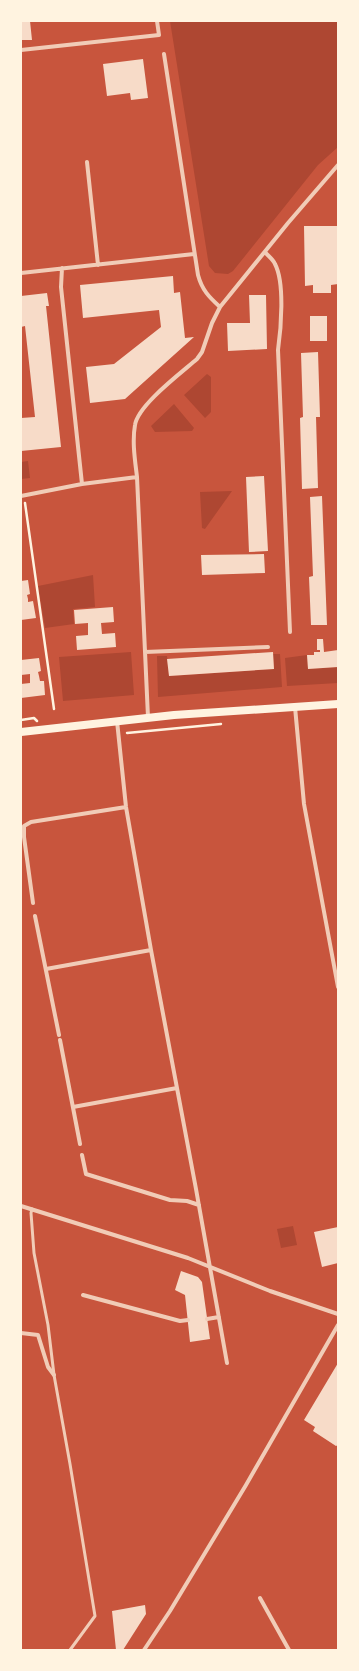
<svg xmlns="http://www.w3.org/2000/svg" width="359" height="1671" viewBox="0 0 359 1671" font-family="Literata,serif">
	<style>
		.green { fill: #ae4732 }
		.building { fill: #f7dbc8 }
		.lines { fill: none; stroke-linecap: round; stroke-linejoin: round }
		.path { stroke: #fff3e0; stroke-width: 2.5 }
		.service { stroke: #f1ccb7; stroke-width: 3 }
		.minor { stroke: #f1ccb7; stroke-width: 4 }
		.secondary { stroke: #fff3e0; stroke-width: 8 }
	</style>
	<rect width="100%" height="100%" fill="#c8553d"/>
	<path class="green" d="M170,21H338V147L318,165L233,271L228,274L215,273L209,266Z
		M207,374L211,377V412L205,418L184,395Z
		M174,404L194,428L192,431L155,432L151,426Z
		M28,461L30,478L21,479V462Z
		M232,491L205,529L202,528L200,492Z
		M93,575L95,607L73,609L74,624L45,628L38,586Z
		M131,652L134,695L63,701L59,657Z
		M273,654H280L282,687L158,697L157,656H167L169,676L274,669Z
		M307,655L308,669L338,667V683L287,686L285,658Z
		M293,1226L297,1245L281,1248L277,1229Z"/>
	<path class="building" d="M21,21H30L32,40H21Z
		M143,59L148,98L131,100L130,93L107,96L103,64Z
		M304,226H338V284L331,285V293H313V285L305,286Z
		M173,276L174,293L180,292L185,338L194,337L125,399L90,403L86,367L114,364L161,327L159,310L83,318L80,285Z
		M47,293L49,306H46L61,447L21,451V418L35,417L25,326L21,327V296Z
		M249,295H266L267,349L228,351L227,323H250Z
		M310,316H327V341H310Z
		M318,352L320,417H316L318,488L302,489L300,418L303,417L301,353Z
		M264,476L268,551L249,552L246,477Z
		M322,496L327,625H311L309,577L313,576L310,497Z
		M264,554L265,573L202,575L201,555Z
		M28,580L30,594L27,595L28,599V602L33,601L36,618L21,620V581Z
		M113,607L114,622L101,623L102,634L115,633L116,647L77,650L76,636L88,635V623L75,624L74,610Z
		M317,639H323L324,652L338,650V667L308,669L307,655H314V652H320V650H317Z
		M273,652L274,669L169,676L167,659Z
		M39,658L41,671L38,672L39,676L40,681H44L45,695L21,698V684L30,683V674L21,675V660Z
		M338,1227V1263L322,1267L314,1232Z
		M181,1271L198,1277L202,1282L210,1339L190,1342L185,1295L175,1290Z
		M338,1363V1445L336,1446L313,1431L315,1427L304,1420Z
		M145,1605L146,1614L123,1650H116L112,1611Z"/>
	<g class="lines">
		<path class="path" d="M25,503L54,709
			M21,720L34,718L37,721
			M127,733L221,724"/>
		<path class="service" d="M32,1209L31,1213L34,1253L48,1325L54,1375L70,1464L95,1616L70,1650"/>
		<path class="minor" d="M21,50L159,35L157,21
			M164,54L198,275C202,290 209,297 220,307
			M87,162L98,265
			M265,252C268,256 273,259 275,264C285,283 281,329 278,350L290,632
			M62,268L61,287L82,484
			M21,273L194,254
			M21,496L82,484L137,477
			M145,652L268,647
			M295,707L304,804L338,987
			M148,717L137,477C135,460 132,442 135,425C138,405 181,373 197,359L202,352L212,323L220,307L288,223L338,165
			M117,721L126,807L151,950L196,1189L227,1363
			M33,903L24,837V826L31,822L126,807
			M35,916L59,1035
			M46,969L151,950
			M60,1040L80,1144
			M73,1107L177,1088
			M82,1155L86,1174L170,1200L187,1201L199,1205
			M21,1206L188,1258L270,1291L338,1314
			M83,1295L180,1321L188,1320
			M207,1319L219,1317
			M21,1333L38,1335L48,1367L54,1375
			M260,1598L289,1650
			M144,1650L170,1611L246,1485L338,1325"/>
		<path class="secondary" d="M21,732L174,715L338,704"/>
	</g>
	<rect width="359" height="1671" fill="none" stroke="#fff3e0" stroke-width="44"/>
</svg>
